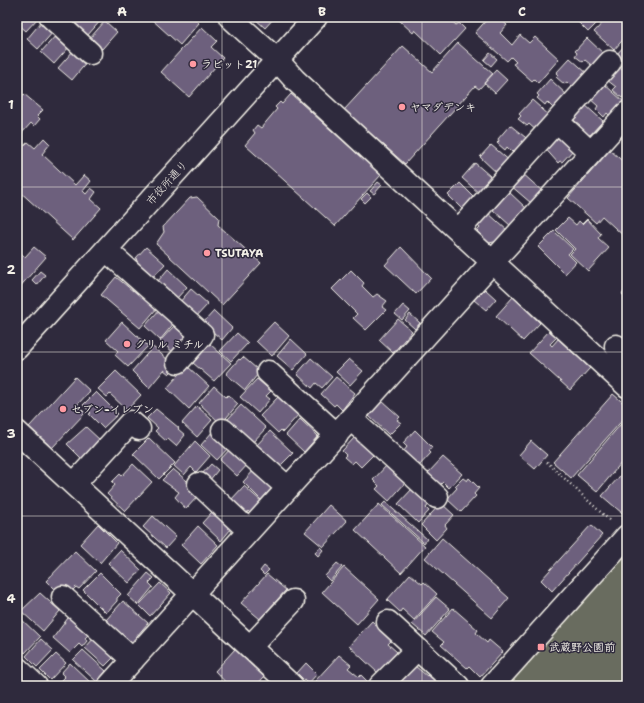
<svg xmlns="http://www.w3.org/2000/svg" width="644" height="703" viewBox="0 0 644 703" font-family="'Shantell Sans','Klee One',sans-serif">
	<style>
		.green { fill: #696c5e; stroke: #aeaea3 }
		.building { fill: #6d607d; stroke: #f4f1e8 }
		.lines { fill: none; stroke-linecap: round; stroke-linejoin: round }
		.minor-casing { stroke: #f4f1e8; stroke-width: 25 }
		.path { stroke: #f4f1e8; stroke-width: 2.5; stroke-dasharray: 1 3; stroke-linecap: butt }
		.minor { stroke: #2f2a3d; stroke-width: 22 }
		.grid { fill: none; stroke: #f4f1e8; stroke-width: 1; stroke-opacity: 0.55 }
		.poi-dot { fill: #ff9aa2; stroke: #2f2a3d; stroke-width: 1.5 }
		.labels { text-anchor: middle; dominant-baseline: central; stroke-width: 3; stroke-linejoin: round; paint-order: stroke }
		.poi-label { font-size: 11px; font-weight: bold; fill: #f4f1e8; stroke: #2f2a3d; text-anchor: start }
		.street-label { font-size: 11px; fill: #f4f1e8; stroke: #2f2a3d }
		.neatline { fill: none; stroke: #f4f1e8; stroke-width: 1.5 }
		.grid-label { font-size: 13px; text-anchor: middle; font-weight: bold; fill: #f4f1e8 }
	</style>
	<rect width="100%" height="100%" fill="#2f2a3d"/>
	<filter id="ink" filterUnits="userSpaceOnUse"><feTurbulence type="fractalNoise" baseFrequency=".025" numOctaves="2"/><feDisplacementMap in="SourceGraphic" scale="8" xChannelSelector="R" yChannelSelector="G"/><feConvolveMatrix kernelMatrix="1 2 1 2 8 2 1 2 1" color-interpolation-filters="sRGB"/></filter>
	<g filter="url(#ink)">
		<path class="green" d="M627,547V686H504Z"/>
		<path class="building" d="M17,17H37L38,18L26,31L17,23Z
			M65,17H100L102,19L87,36Z
			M149,17H193L199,23L180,45Z
			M253,17H275L265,28Z
			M402,17H447L456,25L459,23L465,29L441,55L415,30L413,33L399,20Z
			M489,17H498L507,25L500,33L512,45L520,35L529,43L535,37L559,59L538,83L534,79L532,81L513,64L516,62L511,57L507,61L475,33Z
			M582,17H591L597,23L588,32L578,22Z
			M608,17H623L627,20V35L614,50L594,32Z
			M42,21L54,31L38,49L27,39Z
			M105,21L117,32L102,49L90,38Z
			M202,27L217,41L211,47L223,58L189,97L161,72Z
			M57,34L70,46L54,64L41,52Z
			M587,38L606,56L595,68L585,60L583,62L575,56L577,53L575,51Z
			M458,43L493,74L479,89L475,86L405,164L344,110L403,46L432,72Z
			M627,43V67L615,56Z
			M74,50L87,62L72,80L58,68Z
			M490,53L497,59L491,66L484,60Z
			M570,58L589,75L575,90L567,82L564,84L556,77L558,75L556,73Z
			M619,66L627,73V98L624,96L622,98L613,90L616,87L607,80Z
			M496,70L507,80L495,93L484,83Z
			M550,79L569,97L556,111L547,102L545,105L537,98L539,96L537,94Z
			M603,83L623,101L610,116L607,113L604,117L596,109L598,106L589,98Z
			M24,94L43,110L37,116L40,119L34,126L31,123L21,134L17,131V102Z
			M291,94L381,175L335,226L245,145L255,133L253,130L257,125L261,128L277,109L275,107L280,102L282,104Z
			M532,100L551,117L538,132L529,124L527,126L518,119L521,116L519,114Z
			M584,104L603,121L590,135H587L578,127L580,125L571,118Z
			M510,125L530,141L516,156L507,147L505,150L497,143L499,141L498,139Z
			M557,131L575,148L562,162L560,161L558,163L543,146Z
			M44,138L50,144L42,154L75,185L84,175L91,181L83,191L86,194L91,188L96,192L91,199L101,208L73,240L17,189V152L28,142L35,148Z
			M491,145L511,162L499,175L480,157Z
			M610,150L627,165L626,184L627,185V239L602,216L596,223L568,198Z
			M475,163L490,176L486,181L490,185L481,195L462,178Z
			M521,172L542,191L531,203L510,185Z
			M378,182L382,185L374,194L370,191Z
			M460,183L475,198L466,213L448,195Z
			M509,192L526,208L511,226L493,210Z
			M367,193L371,197L365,203L361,199Z
			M197,197L219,218L218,225L261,263L222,305L156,244L164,232L163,227L190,198Z
			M487,212L508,231L499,241L489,243L477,231L480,228L476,224Z
			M568,218L576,225L579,221L582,224L587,219L601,234L598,238L609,248L588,271L570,254L575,249L556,230Z
			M554,231L573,249L568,254L576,262L565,274L538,247Z
			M34,247L46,257L17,290V250L25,257Z
			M146,247L165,264L152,278L138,265L136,258Z
			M401,247L431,278L416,294L385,265Z
			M168,269L187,287L177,298L158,281Z
			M351,270L364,283L362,286L373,297L377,294L387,301L382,307L386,310L366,330L353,318L357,314L332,289Z
			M40,271L45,275L37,285L32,280Z
			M116,277L133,291L136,287L158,307L140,328L101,295Z
			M627,288V299L622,294Z
			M191,289L208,304L195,318L179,303Z
			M485,289L496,299L486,310L474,300Z
			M513,297L540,323L523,341L496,316Z
			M403,305L410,311L402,320L395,314Z
			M160,309L175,322L160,340L145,326Z
			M214,311L232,328L222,340L203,323Z
			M410,314L420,323L415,329L405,320Z
			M398,319L412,331L393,353L379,340Z
			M122,322L148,346L128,367L115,355L118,351L106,340Z
			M274,322L289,336L272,356L256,341Z
			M174,326L187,338L174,353L160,341Z
			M549,331L557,337L550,344L552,346L558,339L590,368L570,390L529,353Z
			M237,333L248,343L231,361L220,351Z
			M291,339L307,354L293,370L277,356Z
			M210,344L231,363L214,381L193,363Z
			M153,347L176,367L169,374L164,370L149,388L132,371Z
			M243,357L257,369L258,374L245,390L226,374L239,359L240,360Z
			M311,358L332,377L322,388L316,383L312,388L297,374Z
			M349,359L363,371L350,385L336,372Z
			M187,366L209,386L189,409L167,388Z
			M116,371L141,395L127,410L110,394L107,397L98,389Z
			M75,377L90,391L77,405L85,413L52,448L29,427Z
			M336,377L355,393L342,410L336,404L334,406L321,394Z
			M257,379L271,391L266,396L270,399L258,413L240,397Z
			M214,386L226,397L228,395L238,404L221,424L199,403Z
			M96,392L118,414L103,428L89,414L91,413L83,405Z
			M613,394L627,406V415L571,478L553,462Z
			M279,396L299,414L283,432L281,430L278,433L260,416Z
			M382,401L400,417L397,420L401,423L389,435L369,416Z
			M241,405L266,428L252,443L227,420Z
			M197,406L212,420L197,437L182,423Z
			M156,409L179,428L178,429L185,435L176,446L168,439L166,441L155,431L158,428L147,418Z
			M627,417V456L597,492L577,475Z
			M300,419L318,436L304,452L286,435Z
			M86,427L100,440L82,459L67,444Z
			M415,430L432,447L429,451L431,453L418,467L403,452L407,447L403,443Z
			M213,431L230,446L217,460L201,445Z
			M270,431L293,453L278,468L255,447Z
			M355,437L363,444L365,442L373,451L371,453L373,455L361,467L355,461L352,464L344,457L346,455L342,451Z
			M149,438L175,463L159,479L133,454Z
			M195,441L210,456L196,472L191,467L184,475L174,466Z
			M531,441L547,455L535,469L519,455Z
			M231,448L249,463L237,476L220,460Z
			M443,457L462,474L449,488L443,482L440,485L428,473Z
			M133,464L152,482L125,511L107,494L115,485L112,482L120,474L122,476Z
			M211,464L218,470L209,481L201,475Z
			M387,465L406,482L389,501L376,489L379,486L373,480Z
			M256,468L272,488L261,500L243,482Z
			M627,468V508L622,513L602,496Z
			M173,469L193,486L198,496L186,509L175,497L179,492L162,480Z
			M463,478L467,481L469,478L479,488L474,494L476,496L461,512L447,499L457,488L455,486Z
			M244,486L262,502L251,514L248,511L245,515L230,501Z
			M413,488L430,503L426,508L429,511L418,523L398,504Z
			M385,502L427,539L424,543L382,505Z
			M441,503L454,515L445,525L447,528L436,540L421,525Z
			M379,504L425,546L401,573L355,530Z
			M329,505L347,521L323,547L305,532Z
			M212,512L231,529L221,541L202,523Z
			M153,516L176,537L166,548L143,527Z
			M98,524L117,543L100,563L80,544Z
			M591,525L602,535L552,591L541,580Z
			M198,526L218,545L201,564L181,545Z
			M442,538L509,598L492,618L425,558Z
			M320,547L323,550L318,556L315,553Z
			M120,550L141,570L129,583L108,563Z
			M75,551L96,571L79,589L76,587L70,593L62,585L56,591L46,581Z
			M337,563L342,567L330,581L325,576Z
			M264,566L269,570L264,575L260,571Z
			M344,567L379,599L357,624L322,592Z
			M100,573L121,594L117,598V601L106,613L83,590Z
			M148,573L154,578L149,583L153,587L138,605L128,596Z
			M267,574L286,590L260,619L241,603Z
			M410,574L422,584L424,582L437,594L414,620L402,609L400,612L387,600Z
			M160,583L171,593L150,616L139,605Z
			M40,593L60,611L43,631L21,611Z
			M436,597L450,609L426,636L412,624Z
			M123,601L148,623L131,643L106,620Z
			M453,608L478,630L476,633L487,643L489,640L503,652L480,677L469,666L467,668L441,645L444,642L432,632Z
			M71,614L89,634L85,638L87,641L82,647L79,644L70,653L53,638Z
			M18,616L40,637L25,653L17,646Z
			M372,621L392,640L388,644L397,652L378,673L349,646Z
			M94,638L114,657L105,666L85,648Z
			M41,639L53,650L37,667L26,656Z
			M235,649L264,677L256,686H229L215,671Z
			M83,650L106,671L97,682L73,660Z
			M56,654L66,663L50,680L40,670Z
			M339,655L351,665L348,668L359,677L361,675L369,683L366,686H320L315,681Z
			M70,663L92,684L90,686H56L65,677L61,673Z
			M306,663L317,674L308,684L297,673Z
			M415,666L427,676L431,672L446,686H396Z"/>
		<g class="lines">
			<g class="minor-casing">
				<path id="minor" d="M51,17L90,53
					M230,17L277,60L295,80L627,386
					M557,121L591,153
					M459,230L610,62
					M106,250L202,335L178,362
					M616,346L627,357
					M17,348L316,17
					M268,372L337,435
					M351,419L437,497
					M223,430L288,488
					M17,432L292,686
					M74,484L131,422L139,429
					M199,484L249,531
					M63,597L133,660
					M388,622L458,686
					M250,647L293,601
					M18,669L36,686
					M109,686L627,113
					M380,686L417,649
					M492,686L627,536"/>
			</g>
			<path class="path" d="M547,462L611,522"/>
			<use href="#minor" class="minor"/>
		</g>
	</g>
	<path class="grid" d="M222,17V686M422,17V686M17,187H627M17,352H627M17,516H627"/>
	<g class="poi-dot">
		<circle cx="193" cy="64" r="4"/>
		<circle cx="402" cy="107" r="4"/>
		<circle cx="207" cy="253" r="4"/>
		<circle cx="127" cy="344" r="4"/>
		<circle cx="63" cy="409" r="4"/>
		<rect x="537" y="643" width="8" height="8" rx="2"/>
	</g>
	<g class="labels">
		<g class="poi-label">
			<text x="201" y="64">ラビット21</text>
			<text x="410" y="107">ヤマダデンキ</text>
			<text x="215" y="253">TSUTAYA</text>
			<text x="135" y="344">グリル ミチル</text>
			<text x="71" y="409">セブン-イレブン</text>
			<text x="549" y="647">武蔵野公園前</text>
		</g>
		<g class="street-label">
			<text transform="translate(167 183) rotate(-48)">市役所通り</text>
		</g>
	</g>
	<rect width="644" height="703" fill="none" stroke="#2f2a3d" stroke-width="44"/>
	<rect x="22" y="22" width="600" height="659" class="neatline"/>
	<g class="grid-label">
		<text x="122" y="16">A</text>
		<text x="322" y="16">B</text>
		<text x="522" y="16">C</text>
		<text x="11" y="109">1</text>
		<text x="11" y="274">2</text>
		<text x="11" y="438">3</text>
		<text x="11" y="603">4</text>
	</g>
</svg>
